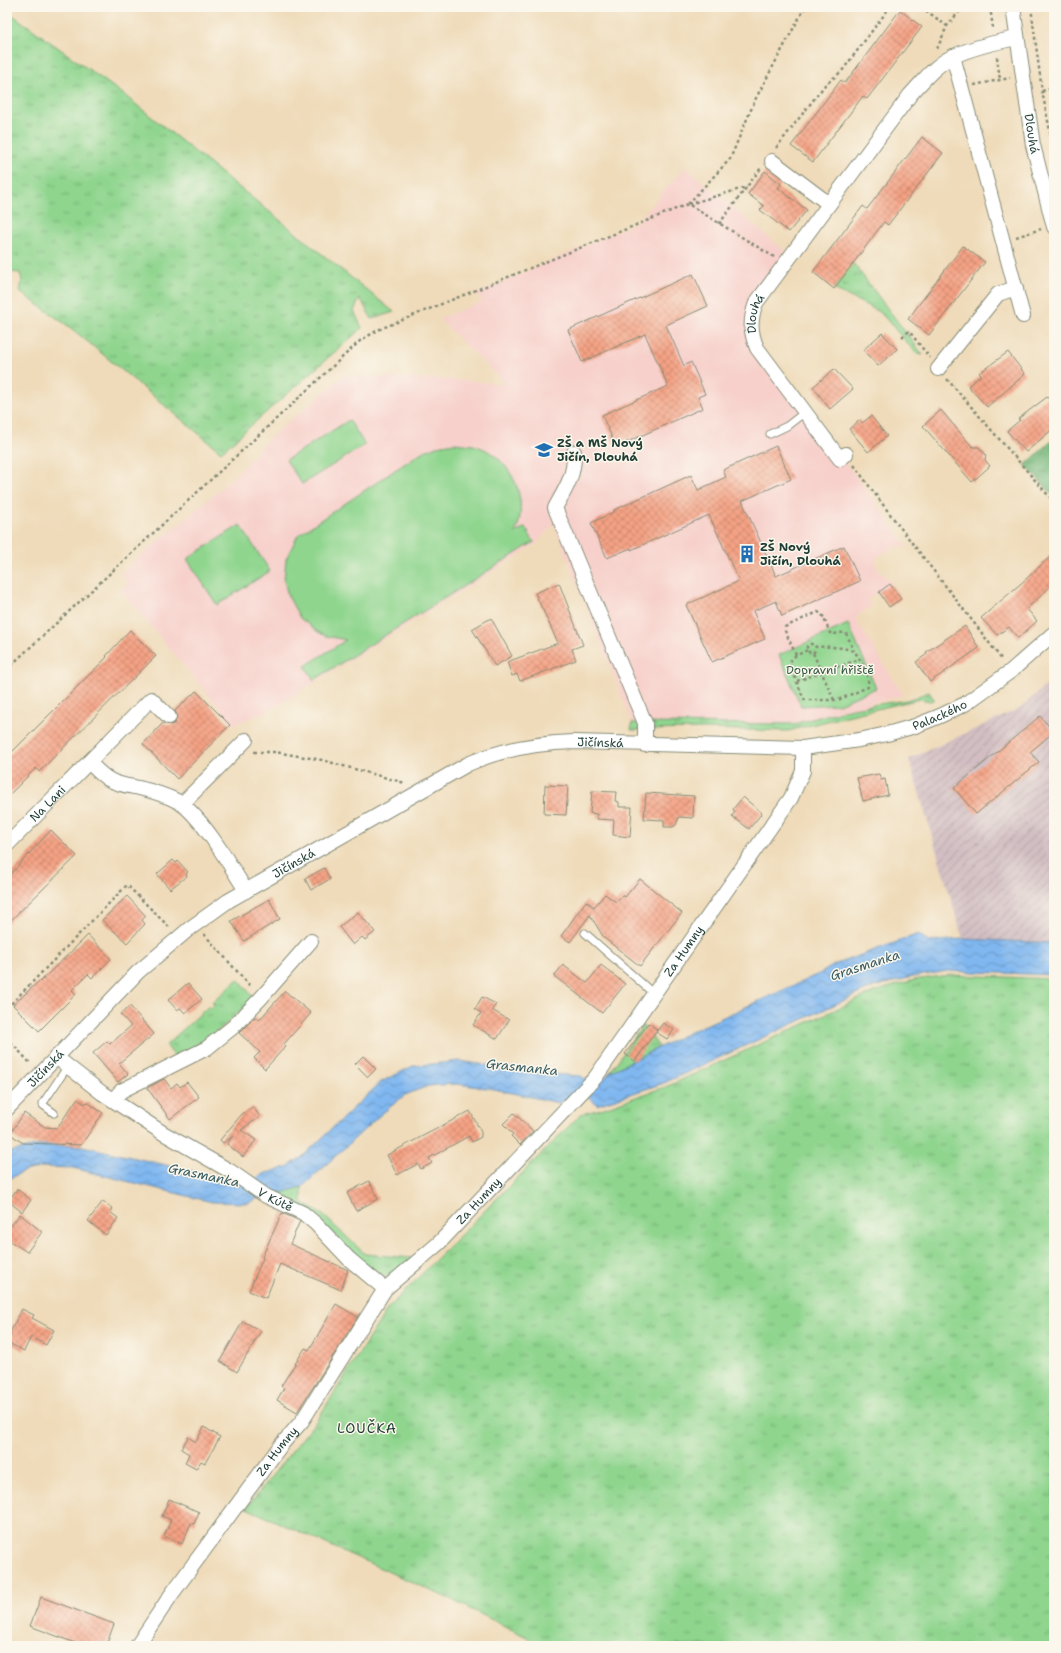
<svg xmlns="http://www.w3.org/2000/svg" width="1061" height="1653" viewBox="0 0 1061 1653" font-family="'Shantell Sans',sans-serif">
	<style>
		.built { fill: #f7d0cb }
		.industrial { fill: url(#industrial-furrows) }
		.grass { fill: url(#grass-tufts); stroke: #578961 }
		.forest { fill: url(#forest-crowns); stroke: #497a56 }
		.green { fill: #8fd58e; stroke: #578961 }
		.water { fill: url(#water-waves); stroke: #507a92 }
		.building { fill: url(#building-cross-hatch) }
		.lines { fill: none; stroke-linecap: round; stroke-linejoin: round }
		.lane-casing { stroke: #878c77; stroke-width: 9 }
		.street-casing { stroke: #878c77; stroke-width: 16 }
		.path { stroke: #878c77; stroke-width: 2.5; stroke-dasharray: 3 3; stroke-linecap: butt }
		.lane { stroke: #fff; stroke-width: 7 }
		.street { stroke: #fff; stroke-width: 14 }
		.labels { text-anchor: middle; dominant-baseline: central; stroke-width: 3; stroke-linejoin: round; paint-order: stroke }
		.street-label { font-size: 12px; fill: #1f3d34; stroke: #fbf7ec }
		.poi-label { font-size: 12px; font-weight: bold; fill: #1f3d34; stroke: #fbf7ec; text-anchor: start }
		.park-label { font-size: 12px; fill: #355b46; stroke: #fbf7ec }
		.water-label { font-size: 13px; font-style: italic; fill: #375c63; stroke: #fbf7ec }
		.quarter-label { font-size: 14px; letter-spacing: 1px; fill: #1f3d34; stroke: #fbf7ec }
	</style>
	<defs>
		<pattern id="industrial-furrows" width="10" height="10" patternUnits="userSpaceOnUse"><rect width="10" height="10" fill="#d2bec2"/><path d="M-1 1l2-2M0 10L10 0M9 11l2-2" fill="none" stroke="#aa9c9e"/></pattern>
		<pattern id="grass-tufts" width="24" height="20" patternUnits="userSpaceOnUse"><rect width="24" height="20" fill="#8fd58e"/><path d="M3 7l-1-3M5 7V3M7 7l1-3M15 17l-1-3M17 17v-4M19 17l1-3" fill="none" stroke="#74ae75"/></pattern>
		<pattern id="forest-crowns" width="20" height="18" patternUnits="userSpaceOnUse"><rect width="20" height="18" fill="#73b679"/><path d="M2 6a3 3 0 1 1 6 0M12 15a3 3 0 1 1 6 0" fill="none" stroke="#5e9564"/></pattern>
		<pattern id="water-waves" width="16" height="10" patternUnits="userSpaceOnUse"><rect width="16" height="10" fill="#80b7f0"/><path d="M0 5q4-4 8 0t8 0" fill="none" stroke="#6896c3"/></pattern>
		<pattern id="building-cross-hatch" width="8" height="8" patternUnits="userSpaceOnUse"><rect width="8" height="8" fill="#f5a284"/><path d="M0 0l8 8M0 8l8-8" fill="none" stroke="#c6856d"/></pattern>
	</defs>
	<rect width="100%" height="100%" fill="#fbf7ec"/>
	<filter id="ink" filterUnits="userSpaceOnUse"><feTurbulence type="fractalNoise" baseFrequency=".025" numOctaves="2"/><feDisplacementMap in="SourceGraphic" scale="8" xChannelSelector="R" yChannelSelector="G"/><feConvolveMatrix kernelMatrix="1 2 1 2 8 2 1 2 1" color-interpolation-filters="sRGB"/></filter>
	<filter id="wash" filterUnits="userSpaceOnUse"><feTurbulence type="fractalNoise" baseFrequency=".012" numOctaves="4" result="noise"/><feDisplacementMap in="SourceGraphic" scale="16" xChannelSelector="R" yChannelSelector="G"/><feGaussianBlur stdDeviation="0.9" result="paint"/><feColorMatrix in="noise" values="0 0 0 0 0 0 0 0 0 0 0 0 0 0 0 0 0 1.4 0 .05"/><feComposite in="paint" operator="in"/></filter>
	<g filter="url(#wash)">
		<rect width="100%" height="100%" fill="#efdbba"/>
		<path class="built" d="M685,167L787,253L747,327L908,548L897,546L878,556L875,561L876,567L892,583L868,599L871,606L855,618L903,695L794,724L632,723L554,524L536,544L378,643L265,713L233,724L120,590L128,584L120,574L140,556L204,503L233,478L265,442L343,376L459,380L506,384L439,319L483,301L476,294L636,223Z"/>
		<path class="industrial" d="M1054,678V943L963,939L909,759L1021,708Z"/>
		<path class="grass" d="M7,11L123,94L394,312L372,319L360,298L354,311L362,328L221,452L71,328L20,292L22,281L20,273L10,272L7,273Z
			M853,263L923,355L917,354L880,312L834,289Z
			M929,692L934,699L931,701L920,699L855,714L788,731L708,729L631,730L632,723L794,724L852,708L907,700Z
			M950,975L1054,979V1646H545L452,1600L246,1508L317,1420L388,1308L581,1114L601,1109L668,1086L874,992L914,980Z
			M238,979L254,998L229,1022L204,1042L175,1057L166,1045L209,1006L211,1008L215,1005L212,1003Z
			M643,1025L659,1047L610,1072Z
			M302,1187V1202L323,1215L365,1254L412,1258C405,1265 397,1277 385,1276C370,1274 293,1207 277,1193Z"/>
		<path class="forest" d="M1054,439V496L1025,465Z"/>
		<path class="green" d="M349,420L365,445L302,484L286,460Z
			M454,443C460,444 467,444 473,445C503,452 524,485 520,515C520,521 517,528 515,533L525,527L534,542L314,680L305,666L346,640L326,636L318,632L300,618L288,596L284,580L286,559L298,535L422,452L437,446Z
			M240,525L270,571L217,605L187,559Z
			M848,624L876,688L839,704L801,706L779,655Z"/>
		<path class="water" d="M919,934L928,942L963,939L1054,943V975L947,971L912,977L871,988L664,1083L597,1105L589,1097H569L559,1103L494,1089L457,1084L428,1086L405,1095L379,1116L302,1187L256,1199L248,1203L212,1202L73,1168L43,1167L24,1171L7,1180V1154L11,1152L40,1145L82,1146L197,1172L235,1185L256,1179L263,1174L287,1167L301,1158L381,1082L413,1066L459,1061L540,1073L581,1076L585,1079L605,1078L610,1072L690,1032L821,973L836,964Z"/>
		<g id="blocks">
			<path class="building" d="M900,10L922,27L867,99L863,96L813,162L791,146L841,80L845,83Z
				M922,137L943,153L888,225L884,222L834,289L813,272L863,206L867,209Z
				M765,171L781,184L778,188L807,210L789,232L760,210L764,206L748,194Z
				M963,246L985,262L929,335L908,319Z
				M693,274L708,306L666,325L684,366L691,362L705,394L698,397L703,408L616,447L602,415L668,386L645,334L582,362L568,330Z
				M882,333L897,349L878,366L863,350Z
				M1008,352L1025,374L987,407L968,386L981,375L979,373Z
				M834,369L853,389L830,409L813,387Z
				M1047,397L1054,405V428L1026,452L1007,431L1020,420L1018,419Z
				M941,410L967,441L973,447H979L986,455L985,460L990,466L972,482L923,426Z
				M871,416L887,436L868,452L849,429L860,420L862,423Z
				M776,446L791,479L742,501L776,576L844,546L860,581L782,616L776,601L753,611L765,639L712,662L686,605L739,581L709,515L631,550V548L607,558L591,523L614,512V510L691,475L698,490L726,477L723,470Z
				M1054,553V583L1027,609L1037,621L1018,638L1009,627L997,635L981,618L1026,579Z
				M559,583L583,645L572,649L576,660L520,681L517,674L512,676L507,662L558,643L535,593Z
				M890,584L901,599L889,607L879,592Z
				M491,618L512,656L495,666L472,629Z
				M965,626L979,648L930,682L916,662L927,654L926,652Z
				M130,630L156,656L39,772L36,768L7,797V757L107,657L106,656Z
				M196,691L230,725L177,779L143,744L163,723L171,725L175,723L177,715L175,711Z
				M1040,716L1054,732L1030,752L1039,762L976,814L954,788Z
				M879,774L881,780L885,779L888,795L863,801L857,778Z
				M545,785L568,786L566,815L544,814Z
				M592,791L616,792L615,801L619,802V807H632L630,837L613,835L614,820L597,819V814L590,813Z
				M646,793L694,796L693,818L679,817L676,825L673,827H664V820L644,819Z
				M743,797L762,813L749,829L732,816L735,812L733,809Z
				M51,830L77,856L7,924V878Z
				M173,860L176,863L178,861L188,872L186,874L187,876L170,889L157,874Z
				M324,868L330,879L311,890L305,879Z
				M640,879L682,913L640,966L604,938L590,915L570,942L561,936L586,901L594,907L605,894L616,902L622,895L625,897Z
				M127,896L146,916L142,920L145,924L127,943L102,920Z
				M269,899L280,919L244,941L231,921Z
				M358,912L375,932L365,940L362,937L353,945L339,927Z
				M88,935L111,959L92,978L88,974L72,990L76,994L39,1031L13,1005L39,981L40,982Z
				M563,965L587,983L601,965L625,984L602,1013L554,976Z
				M188,983L202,999L185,1013L180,1008L177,1010L168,1000Z
				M285,991L311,1013L284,1044L286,1046L265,1069L254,1058L260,1052L239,1033L255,1017L259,1020Z
				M482,997L496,1004L492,1010L509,1020L497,1039L473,1025L481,1013L475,1009Z
				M130,1006L154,1034L119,1063L128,1074L118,1082L93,1053L107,1041L110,1044L131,1026L120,1014Z
				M649,1023L657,1030L635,1061L625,1054Z
				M663,1023L674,1030L667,1039L656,1032Z
				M363,1056L376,1069L368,1077L355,1064Z
				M164,1079L171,1088L177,1083L180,1087L187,1082L199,1097L170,1119L147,1088Z
				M77,1099L85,1104L87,1102L103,1113L81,1145L23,1143L10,1134L24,1113L45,1127L57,1128Z
				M253,1107L260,1117L241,1130L256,1140L243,1157L227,1144L233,1136L223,1143L220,1140L242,1114Z
				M470,1111L481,1132V1137L472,1142L469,1136L429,1158L432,1163L421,1169L418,1164L397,1175L387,1155Z
				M514,1113L533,1131L520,1145L511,1136L513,1134L503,1124Z
				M369,1181L378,1199L356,1211L347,1193Z
				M17,1189L31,1200L22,1212L8,1201Z
				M103,1201L113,1209L110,1212L118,1218L106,1235L88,1221Z
				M282,1213L300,1221L290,1244L348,1270L341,1290L280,1264L266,1298L249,1291L263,1258L262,1257Z
				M20,1214L42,1232L27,1252L7,1239V1231Z
				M336,1304L358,1317L297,1412L277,1400L284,1388L281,1386L305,1348L309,1350Z
				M22,1309L34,1315L32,1318L54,1330L46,1345L31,1337L24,1351L7,1342V1338Z
				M243,1321L261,1331L237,1372L220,1361Z
				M204,1427L220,1437L205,1463L201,1461L196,1469L185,1463L189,1454L181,1449L188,1437L196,1442Z
				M169,1499L199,1512L194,1524L191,1523L182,1544L164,1536L171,1520L162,1516Z
				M41,1597L114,1624L106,1646H83L30,1626Z"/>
		</g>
	</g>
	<g filter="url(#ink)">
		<use href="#blocks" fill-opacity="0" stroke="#878c77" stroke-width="1"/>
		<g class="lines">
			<g class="lane-casing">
				<path id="lane" d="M770,434L787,426L805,412
					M585,933L654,994
					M54,1113L43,1105V1103L68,1066"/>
			</g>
			<g class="street-casing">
				<g id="street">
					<path id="s1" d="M1013,7L1033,145L1054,227"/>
					<path d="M953,56L1023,316"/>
					<path d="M772,161L829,204"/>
					<path d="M938,369L998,294L1016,288"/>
					<path d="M574,452C575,475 566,488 555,508L645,723V745"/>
					<path id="s2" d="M846,454L840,459L757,348C750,332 750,319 756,303L910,95C923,81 936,64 954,56C974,47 996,42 1017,38"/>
					<path d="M89,762C95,768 102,776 110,780C119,785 129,786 139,788C152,791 165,795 177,801C200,813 232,868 246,891"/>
					<path d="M182,804L246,740"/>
					<path id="s3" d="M7,845L151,699L169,717"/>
					<path id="s4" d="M56,1057L102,1093L163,1133L230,1171L266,1196L303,1213L316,1224L349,1259L385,1289"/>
					<path d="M113,1100L121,1091L207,1048L233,1027L261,998L311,941"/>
					<path id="s5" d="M7,1109L138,972L189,929L228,901L468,764C502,749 536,743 574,742L803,748L859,740L887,734L915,726L940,716L965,704L1011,671L1054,633"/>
					<path id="s6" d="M137,1646L171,1595L281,1445L302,1421L385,1289L439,1243L595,1078L791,798L803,771V748"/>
				</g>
			</g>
			<path class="path" d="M921,7L947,26
				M990,7L993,28
				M1031,7L1042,91L1054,151
				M937,49L947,26L963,7
				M997,57L1000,80
				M974,85L1010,78
				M1042,91L1054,88
				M776,148L825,85L842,71L890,7
				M688,204L730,159L756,98L805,7
				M689,204L747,187
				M719,224L761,168
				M1016,237L1041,229
				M902,337L909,331L930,358
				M947,379L1054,502
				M854,465C901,531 953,594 1002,660
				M807,650C800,655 790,655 790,665L803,697L805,700H838L868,687C869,680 867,675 864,669C861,663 859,655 854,652C848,647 825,646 816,647
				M813,653L816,650V647L814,644H810L807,646V650L810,653H813L834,700
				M796,655L785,631V627L818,612L822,614L830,633C836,635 841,632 846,633L854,651
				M7,669L361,340L380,329L688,204L774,257
				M797,681L860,659
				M254,752H275L322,760L405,783
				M204,934L251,987
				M7,1008L127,885L170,928
				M7,1038L31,1064"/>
			<use href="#lane" class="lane"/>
			<use href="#street" class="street"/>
		</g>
	</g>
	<defs>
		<g id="school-bare" transform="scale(1.38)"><path d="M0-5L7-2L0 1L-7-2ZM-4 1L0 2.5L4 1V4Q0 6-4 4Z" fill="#1f6fb2" stroke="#fbf7ec" stroke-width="2.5" paint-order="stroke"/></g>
		<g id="building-bare" transform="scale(1.38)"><path d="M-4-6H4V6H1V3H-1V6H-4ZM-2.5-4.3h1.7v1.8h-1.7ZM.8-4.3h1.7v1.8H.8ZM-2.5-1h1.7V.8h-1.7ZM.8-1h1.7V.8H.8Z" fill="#1f6fb2" stroke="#fbf7ec" stroke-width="2.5" paint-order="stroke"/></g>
	</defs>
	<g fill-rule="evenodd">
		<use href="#school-bare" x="544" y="450"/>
		<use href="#building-bare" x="747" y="554"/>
	</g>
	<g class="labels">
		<g class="street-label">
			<text stroke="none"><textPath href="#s1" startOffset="128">Dlouhá</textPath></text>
			<text stroke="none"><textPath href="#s2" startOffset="182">Dlouhá</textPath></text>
			<text stroke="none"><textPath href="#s5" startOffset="1060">Palackého</textPath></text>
			<text stroke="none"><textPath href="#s5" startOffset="716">Jičínská</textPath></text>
			<text stroke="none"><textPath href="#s3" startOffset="58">Na Lani</textPath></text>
			<text stroke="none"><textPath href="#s5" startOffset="380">Jičínská</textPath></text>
			<text stroke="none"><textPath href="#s6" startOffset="888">Za Humny</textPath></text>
			<text stroke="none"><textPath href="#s5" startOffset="56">Jičínská</textPath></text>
			<text stroke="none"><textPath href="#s4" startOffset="262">V Kútě</textPath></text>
			<text stroke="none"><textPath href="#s6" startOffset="564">Za Humny</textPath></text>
			<text stroke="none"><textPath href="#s6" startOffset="240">Za Humny</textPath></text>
		</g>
		<g class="poi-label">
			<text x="557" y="443">ZŠ a MŠ Nový<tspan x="557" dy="14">Jičín, Dlouhá</tspan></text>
			<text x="760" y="547">ZŠ Nový<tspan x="760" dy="14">Jičín, Dlouhá</tspan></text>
		</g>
		<g class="park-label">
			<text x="830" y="670">Dopravní hřiště</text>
		</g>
		<g class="water-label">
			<text transform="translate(865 965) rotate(-18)">Grasmanka</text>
			<text transform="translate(522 1067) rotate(6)">Grasmanka</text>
			<text transform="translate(204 1175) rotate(12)">Grasmanka</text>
		</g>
		<g class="quarter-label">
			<text x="367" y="1428">LOUČKA</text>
		</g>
	</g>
	<rect width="1061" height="1653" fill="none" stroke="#fbf7ec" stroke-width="24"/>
</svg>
